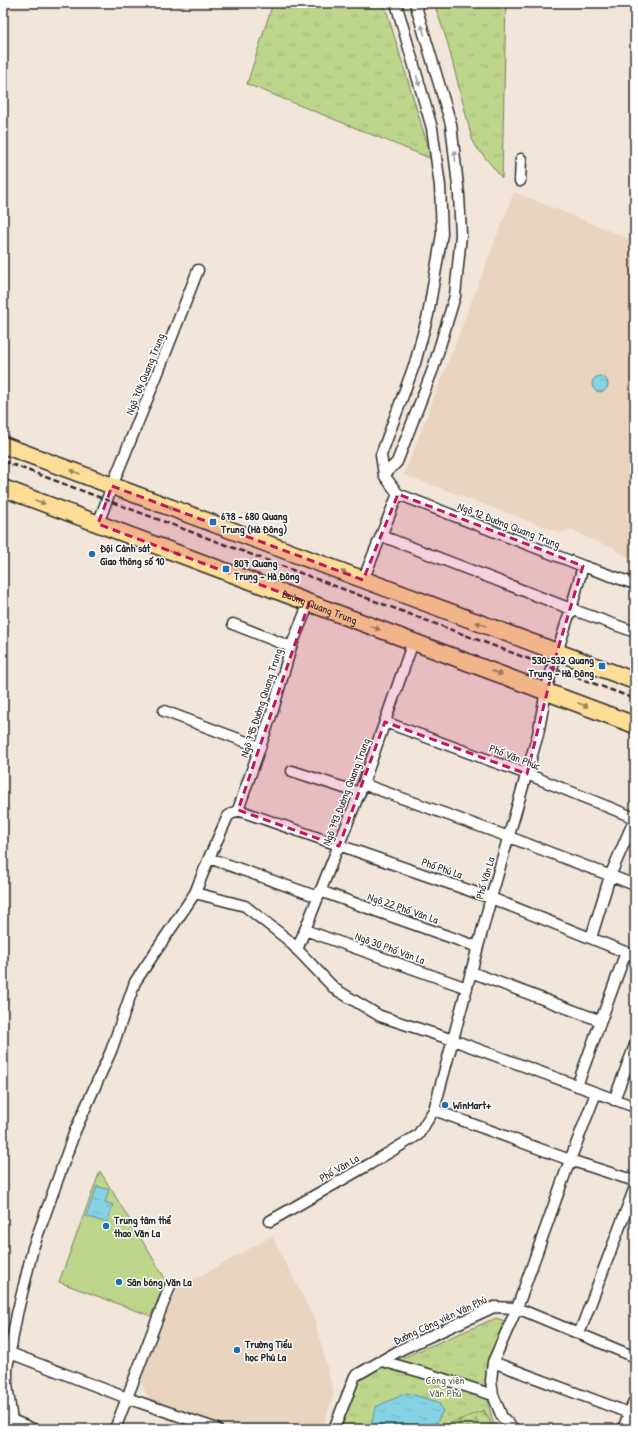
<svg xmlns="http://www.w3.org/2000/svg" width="638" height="1432" viewBox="0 0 638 1432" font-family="'Patrick Hand',sans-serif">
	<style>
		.built { fill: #e9d4c0 }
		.grass { fill: url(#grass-tufts); stroke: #74805c }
		.cemetery { fill: url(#cemetery-stones); stroke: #74805c }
		.pitch { fill: #bed58c; stroke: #74805c }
		.water { fill: url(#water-ripples); stroke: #608f99 }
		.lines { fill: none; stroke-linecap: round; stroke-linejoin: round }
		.minor-casing { stroke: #2b2b2b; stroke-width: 13 }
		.trunk-casing { stroke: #2b2b2b; stroke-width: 19 }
		.minor { stroke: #fff; stroke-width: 10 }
		.trunk { stroke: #fedd96; stroke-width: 16 }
		.rail { stroke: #2b2b2b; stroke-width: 2.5; stroke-dasharray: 6 3; stroke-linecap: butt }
		.oneway { fill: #a0a0a0 }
		.oneway2 { fill: #948460 }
		.marked { fill: #c2185b; fill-opacity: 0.2; stroke: #c2185b; stroke-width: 3; stroke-dasharray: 8 5; stroke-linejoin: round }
		.poi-dot { fill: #1f6fb2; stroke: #fff; stroke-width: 1.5 }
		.labels { text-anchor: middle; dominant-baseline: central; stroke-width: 3; stroke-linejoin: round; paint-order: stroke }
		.street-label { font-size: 11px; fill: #2b2b2b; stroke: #fff }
		.poi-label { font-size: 11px; font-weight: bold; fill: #2b2b2b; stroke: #fff; text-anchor: start }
		.park-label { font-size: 11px; fill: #575e48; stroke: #fff }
	</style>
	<defs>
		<pattern id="grass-tufts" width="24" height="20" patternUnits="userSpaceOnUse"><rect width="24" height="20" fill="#bed58c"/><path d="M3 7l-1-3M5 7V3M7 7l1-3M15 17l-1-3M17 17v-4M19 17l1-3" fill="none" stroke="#a3b779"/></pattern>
		<pattern id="cemetery-stones" width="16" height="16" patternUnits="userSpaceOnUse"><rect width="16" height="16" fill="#bed58c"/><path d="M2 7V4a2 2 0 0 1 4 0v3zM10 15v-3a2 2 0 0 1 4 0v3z" fill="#a3b779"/></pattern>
		<pattern id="water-ripples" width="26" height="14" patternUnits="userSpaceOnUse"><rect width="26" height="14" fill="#84d2e3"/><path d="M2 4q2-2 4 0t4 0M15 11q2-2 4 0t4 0" fill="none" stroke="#72b4c3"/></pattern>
	</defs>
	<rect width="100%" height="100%" fill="#f2e6da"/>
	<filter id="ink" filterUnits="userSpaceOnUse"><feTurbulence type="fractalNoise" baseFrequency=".025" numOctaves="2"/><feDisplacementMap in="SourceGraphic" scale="8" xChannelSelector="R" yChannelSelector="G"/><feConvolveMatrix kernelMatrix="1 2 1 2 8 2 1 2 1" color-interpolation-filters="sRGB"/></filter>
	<g filter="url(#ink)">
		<path class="built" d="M514,192L635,241V560L617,552L614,548L591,540L573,530L560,533L435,486L404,475Z
			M272,1236L315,1321L334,1394L322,1429H238L149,1400L140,1380L177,1289Z"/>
		<path class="grass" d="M273,3H384L432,159L247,84Z
			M434,3H506L502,178L473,143L462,99L447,41Z
			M496,1318L505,1321L491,1363L488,1401L493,1422L500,1429H340L360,1379L376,1369Z"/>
		<path class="cemetery" d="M484,1410L494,1429H436Z"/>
		<path class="pitch" d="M100,1171L166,1280L151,1316L59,1282Z"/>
		<path class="water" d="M592 384a8 8 0 1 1 16 0a8 8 0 1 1-16 0Z
			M97,1186L109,1190L105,1202L113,1205L107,1223L86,1216Z
			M407,1393L438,1402L443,1411L437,1422L422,1429H369L377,1406Z"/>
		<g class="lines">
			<g class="minor-casing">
				<path id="minor" d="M396,3L432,128L440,186L442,234L428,315L415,363L381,455L384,475L398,494L583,566L635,584
					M520,181L521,159
					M384,475L397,462L433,369L455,296L461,235L459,195L451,124L415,3
					M98,524L112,486L157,375L198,270
					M382,536L571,609L635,632
					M363,580L398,494
					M233,624L291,647
					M164,711L260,747
					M385,722L527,774L635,818
					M292,771L360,793
					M363,784L509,837L635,885
					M238,810L491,898L635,956
					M238,810L273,710L291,647L309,603
					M209,858L318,897
					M320,891L478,947
					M195,893L245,906L287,939L335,989L380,1016L453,1040L635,1107
					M305,930L467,988
					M591,938L610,876L635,818
					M297,950L363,784L413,642
					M471,972L601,1021
					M577,1086L626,952
					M614,1100L635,1045
					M434,1110L570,1160L635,1181
					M270,1221L361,1169L370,1164L418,1135L434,1110L491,898L538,734L546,691L557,652L571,609L583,566
					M579,1334L635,1187
					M10,1353L127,1398L217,1429
					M382,1361L428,1374L493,1395
					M493,1362L629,1413
					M12,1420L33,1429
					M13,1429L7,1384V1368L17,1314L33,1248L75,1131L111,1051L135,982L195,893L209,858L228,816L238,810
					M115,1429L170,1286
					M334,1429L355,1376L402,1349L494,1307L517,1308L635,1357
					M514,1429L502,1417L493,1395L491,1381L493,1362L517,1308L570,1160L596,1093
					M623,1429L635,1399"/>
			</g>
			<g class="trunk-casing">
				<g id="trunk">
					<path d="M3,445L635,681"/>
					<path id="s1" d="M3,488L635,725"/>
				</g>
			</g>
			<use href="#minor" class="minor"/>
			<use href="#trunk" class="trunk"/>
			<path class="rail" d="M3,461L635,699"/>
		</g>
		<defs><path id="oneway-solid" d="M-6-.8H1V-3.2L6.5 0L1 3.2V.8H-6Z"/></defs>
		<g class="oneway">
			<use href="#oneway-solid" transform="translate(423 30) rotate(-106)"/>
			<use href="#oneway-solid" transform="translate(418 81) rotate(74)"/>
			<use href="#oneway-solid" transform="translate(455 156) rotate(-96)"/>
		</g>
		<g class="oneway2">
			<use href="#oneway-solid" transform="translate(75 472) rotate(-160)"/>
			<use href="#oneway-solid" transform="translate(40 502) rotate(21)"/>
			<use href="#oneway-solid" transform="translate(172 508) rotate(-159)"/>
			<use href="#oneway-solid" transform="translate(174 553) rotate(21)"/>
			<use href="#oneway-solid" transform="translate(346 573) rotate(-159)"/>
			<use href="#oneway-solid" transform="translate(481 624) rotate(-160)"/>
			<use href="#oneway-solid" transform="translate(375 628) rotate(21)"/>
			<use href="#oneway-solid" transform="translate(497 673) rotate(21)"/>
			<use href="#oneway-solid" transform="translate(583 705) rotate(21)"/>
		</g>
	</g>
	<path class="marked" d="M112,486L363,580L398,494L583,566L557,652L527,774L385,722L339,846L238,810L309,603L98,524Z"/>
	<g class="poi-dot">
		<rect x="209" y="518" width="8" height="8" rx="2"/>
		<circle cx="92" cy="554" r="4"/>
		<rect x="222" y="565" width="8" height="8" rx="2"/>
		<rect x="598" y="662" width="8" height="8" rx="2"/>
		<circle cx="445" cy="1105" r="4"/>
		<circle cx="106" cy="1226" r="4"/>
		<circle cx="119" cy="1282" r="4"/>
		<circle cx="237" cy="1350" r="4"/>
	</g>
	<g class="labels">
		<g class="street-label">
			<text transform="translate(145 374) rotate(-68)">Ngõ 704 Quang Trung</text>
			<text transform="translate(509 525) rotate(21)">Ngõ 12 Đường Quang Trung</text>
			<text stroke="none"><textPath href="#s1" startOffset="338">Đường Quang Trung</textPath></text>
			<text transform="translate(261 703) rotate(-72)">Ngõ 795 Đường Quang Trung</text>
			<text transform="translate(515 757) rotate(21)">Phố Văn Phúc</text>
			<text transform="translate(346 792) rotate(-69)">Ngõ 793 Đường Quang Trung</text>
			<text transform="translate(442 868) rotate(19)">Phố Phú La</text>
			<text transform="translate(485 878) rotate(-74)">Phố Văn La</text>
			<text transform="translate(403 908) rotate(19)">Ngõ 22 Phố Văn La</text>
			<text transform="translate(390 948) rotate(20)">Ngõ 30 Phố Văn La</text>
			<text transform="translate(339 1168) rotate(-30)">Phố Văn La</text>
			<text transform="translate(440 1320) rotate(-25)">Đường Công viên Văn Phú</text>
		</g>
		<g class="poi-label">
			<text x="221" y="516">678 - 680 Quang<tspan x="221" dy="13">Trung (Hà Đông)</tspan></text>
			<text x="100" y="548">Đội Cảnh sát<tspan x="100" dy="13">Giao thông số 10</tspan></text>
			<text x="234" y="563">807 Quang<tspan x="234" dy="13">Trung - Hà Đông</tspan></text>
			<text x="594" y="660" text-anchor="end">530-532 Quang<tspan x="594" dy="13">Trung - Hà Đông</tspan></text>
			<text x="453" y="1105">WinMart+</text>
			<text x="114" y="1220">Trung tâm thể<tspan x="114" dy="13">thao Văn La</tspan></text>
			<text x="127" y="1282">Sân bóng Văn La</text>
			<text x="245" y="1344">Trường Tiểu<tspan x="245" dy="13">học Phú La</tspan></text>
		</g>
		<g class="park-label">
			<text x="445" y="1380">Công viên<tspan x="445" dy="13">Văn Phú</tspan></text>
		</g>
	</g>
	<rect width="638" height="1432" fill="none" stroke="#fff" stroke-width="16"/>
	<rect x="8" y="8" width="622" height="1416" fill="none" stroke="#2b2b2b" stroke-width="1.5" filter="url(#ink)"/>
</svg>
